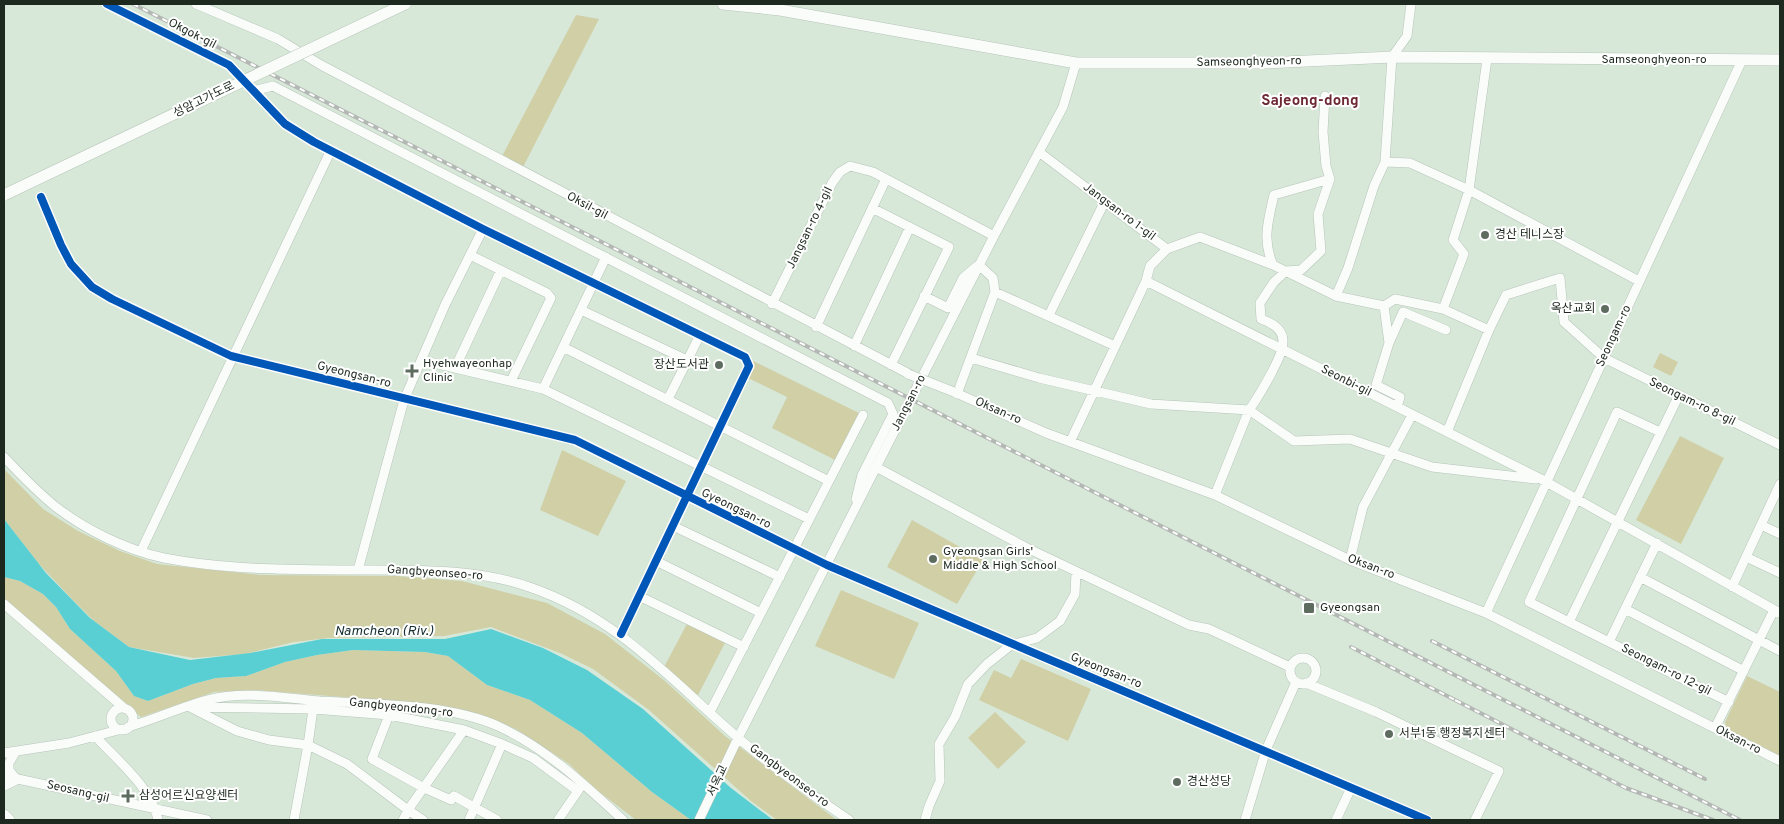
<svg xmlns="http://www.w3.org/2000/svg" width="1784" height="824" viewBox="0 0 1784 824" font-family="Overpass,'Noto Sans KR',sans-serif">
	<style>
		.green { fill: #d0cfa6 }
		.water { fill: #5acfd3 }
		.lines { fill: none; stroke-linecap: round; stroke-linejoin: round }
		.minor-casing { stroke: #b7c4b8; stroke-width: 10 }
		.major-casing { stroke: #b7c4b8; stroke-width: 12 }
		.minor { stroke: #f9fcf9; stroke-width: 9 }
		.major { stroke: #f9fcf9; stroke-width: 11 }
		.rail-casing { stroke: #b4b8b4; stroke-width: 4 }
		.rail { stroke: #fff; stroke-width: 2; stroke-dasharray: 5.5; stroke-linecap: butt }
		.minor-bridge-casing { stroke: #b7c4b8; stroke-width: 10; stroke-linecap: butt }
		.major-bridge-casing { stroke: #b7c4b8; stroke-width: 12; stroke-linecap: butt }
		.minor-bridge { stroke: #f9fcf9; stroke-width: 9 }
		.major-bridge { stroke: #f9fcf9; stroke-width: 11 }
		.cycleway-casing { stroke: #fff; stroke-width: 11 }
		.cycleway { stroke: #0057b8; stroke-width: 8 }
		.poi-dot { fill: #5e6c60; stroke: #fff; stroke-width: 2 }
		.labels { text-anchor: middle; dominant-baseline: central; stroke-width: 4; stroke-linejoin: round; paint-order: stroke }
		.street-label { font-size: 12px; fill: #1d291f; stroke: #fff }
		.poi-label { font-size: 12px; fill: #1d291f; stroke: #fff; text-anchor: start }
		.water-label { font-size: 14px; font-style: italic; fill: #183032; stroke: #fff }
		.quarter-label { font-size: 15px; font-weight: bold; fill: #6d2732; stroke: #fff }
	</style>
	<rect width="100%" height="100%" fill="#d7e8d9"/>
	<path class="green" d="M576,15L599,19L521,171L500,160Z
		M1660,353L1678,362L1671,376L1653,367Z
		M745,357L863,415L839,462L772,428L787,397L744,376Z
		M1680,436L1724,458L1681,544L1636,520Z
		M562,450L626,481L598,536L540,510Z
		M4,469L43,509L78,531L120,551L157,564L260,575L396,576L462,581L547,603L605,634L665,681L725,736L837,820H777L751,801L649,710L593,669L560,653L491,627L444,636L329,638L294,642L245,654L194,658L129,647L94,621L70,597L39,564L4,519Z
		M912,520L983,560L957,604L887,567Z
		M4,577L20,581L43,594L56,607L70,629L116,671L134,696L148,701L193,684L216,678L246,676L285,662L317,655L353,650L425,652L448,656L487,685L530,700L582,733L652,792L691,820H636L594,788L569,764L516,729L479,714L438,705L256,690L214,692L141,717L4,604Z
		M841,590L919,623L894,679L815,646Z
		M689,620L727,639L696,699L663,669Z
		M1021,659L1091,689L1068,741L979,700L994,670L1011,678Z
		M1747,676L1780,692V757L1727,731L1725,722Z
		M995,712L1026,742L998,769L968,738Z"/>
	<path class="water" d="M4,519L46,573L90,618L129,647L190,660L250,653L322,639H445L491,629L543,648L587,670L643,709L731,788L773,820H691L652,792L582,733L530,700L487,685L448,656L425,652L353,650L317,655L285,662L246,676L216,678L193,684L148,701L134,696L116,671L70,629L56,607L43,594L20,581L4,577Z"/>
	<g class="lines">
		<g class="minor-casing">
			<path id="minor" d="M107,4L229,65L285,124L314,142L483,229L745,357L749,366L621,634
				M196,4L278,39L321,65L911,375
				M252,91L273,86L888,403L893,414L862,475L856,499
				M1039,152L1167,249L1150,266L1146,281L1070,442
				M1385,162L1410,163L1469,190L1639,281
				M41,197L61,245L71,264L92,287L112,299L231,356L575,440L827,565L1427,820
				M872,208L949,247L891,365
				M1167,249L1200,237L1273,265L1336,296L1384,306L1395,299L1443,309L1489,330L1447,432
				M470,255L547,293L551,298L511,381
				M1273,265C1262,240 1268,221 1274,195L1330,179
				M1146,281L1541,479L1780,613
				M995,292L1115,346
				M924,296L948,308L963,278L977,266
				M1336,296L1348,268L1374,186L1385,162L1392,57L1407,36L1411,4
				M772,304L832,183L840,172L850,166L873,172L994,236
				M1384,306L1389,343
				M1443,309L1464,254L1453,240L1469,190L1487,59
				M581,310L687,360
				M1049,315L1105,201
				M816,327L886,179
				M1489,330L1506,295L1560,278L1564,322L1604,358L1780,445
				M854,346L910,227
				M563,347L829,481
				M971,358L1039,378L1151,404L1249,410C1258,398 1265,385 1272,372C1284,348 1293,330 1261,319L1260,303L1274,282L1286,271L1301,270L1321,251L1318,214L1330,179L1326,166L1323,132L1325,96
				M421,360L543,389L809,519
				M455,368L501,270
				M543,389L606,257
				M954,392L1046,433L1215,495L1350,560L1486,613L1780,761
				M957,394L995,292L993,278L980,266
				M668,399L700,335
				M1397,407L1400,397L1376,385L1389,343L1403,312L1446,330
				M1660,432L1617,412L1529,602L1729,702
				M4,457C20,474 37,492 56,507C86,530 126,550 164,558C231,571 307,570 375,570C428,570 483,570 532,588C618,618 671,680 737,737C772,767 811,794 849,820
				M876,467L1027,548L1189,625L1209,629L1290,667
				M1215,495L1249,410L1294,441L1350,439L1432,467L1536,479
				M1761,525L1780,534
				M673,526L780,577
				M141,551L331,150
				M1746,557L1780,573
				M1350,560L1363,507L1412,415
				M656,561L761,613
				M358,570L404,400L445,305L483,229
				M1640,577L1780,651
				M1732,587L1780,484
				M639,596L744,647
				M4,604L124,708
				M1625,609L1744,671
				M1486,613L1742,60
				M1569,622L1679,395
				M1609,642L1657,543
				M1290 671a13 13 0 1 1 26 0a13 13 0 1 1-26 0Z
				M1306,683L1376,712L1499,771L1475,820
				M111 719a11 11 0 1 1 22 0a11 11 0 1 1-22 0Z
				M313,709L190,707L237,731L269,740L308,745L313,709L389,715
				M710,712L863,415
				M128,727C155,719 181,707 207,700C243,690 284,698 320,701C375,704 451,704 500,727C547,749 585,785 623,820
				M1715,728L1774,610
				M464,730L389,715L372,759L424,788L451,800L454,796L497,820
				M95,736C116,759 153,789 158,820
				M502,744L533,758L578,791
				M4,753L69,743L122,729
				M15,753L9,763V770L16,779
				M4,776L207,820
				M294,820L308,745L347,764L408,810L403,820
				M423,820L408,810L464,730L502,744L469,820
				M558,820L580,788
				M699,820L738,738L994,236L1063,107L1076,63
				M925,820L929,806L940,781L939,744L955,717L968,684L987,664L1011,645L1037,638L1060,621L1075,594L1076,572
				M1245,820L1266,750L1296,682
				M1336,820L1351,788"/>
		</g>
		<g class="major-casing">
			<path id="major" d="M723,4L780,10L1076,63H1266L1392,57L1780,60
				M4,785L16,779
				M4,815L9,820"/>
		</g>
		<use href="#minor" class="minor"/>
		<use href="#major" class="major"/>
		<g class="rail-casing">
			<path id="rail" d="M133,4L1740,820
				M1432,641L1705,779
				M1351,647L1461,703
				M1455,700L1626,788L1713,820"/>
		</g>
		<use href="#rail" class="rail"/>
		<g class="minor-bridge-casing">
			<path id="minor-bridge" d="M908,374L954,392"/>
		</g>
		<g class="major-bridge-casing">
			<path id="major-bridge" d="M4,195L405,4"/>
		</g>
		<use href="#minor-bridge" class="minor-bridge"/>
		<use href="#major-bridge" class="major-bridge"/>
		<g class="cycleway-casing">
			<path id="cycleway" d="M107,4L229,65L285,124L314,142L483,229L745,357L749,366L621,634
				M41,197L61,245L71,264L92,287L112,299L231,356L575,440L827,565L1427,820"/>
		</g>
		<use href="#cycleway" class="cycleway"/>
	</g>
	<g class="poi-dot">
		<circle cx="1485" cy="235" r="5"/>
		<circle cx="1605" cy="309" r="5"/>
		<circle cx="719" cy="365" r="5"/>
		<path d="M409.5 363.5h5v5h5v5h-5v5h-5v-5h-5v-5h5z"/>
		<circle cx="933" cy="559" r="5"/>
		<rect x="1303" y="602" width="12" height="12" rx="2.5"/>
		<circle cx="1389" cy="734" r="5"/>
		<circle cx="1177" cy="782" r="5"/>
		<path d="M125.5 788.5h5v5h5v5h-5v5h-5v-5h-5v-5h5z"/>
	</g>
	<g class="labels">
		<g class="street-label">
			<text transform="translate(192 34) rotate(27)">Okgok-gil</text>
			<text x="1654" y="60">Samseonghyeon-ro</text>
			<text transform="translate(1249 62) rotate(-1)">Samseonghyeon-ro</text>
			<text transform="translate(204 100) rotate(-26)">성암고가도로</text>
			<text transform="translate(587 206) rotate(28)">Oksil-gil</text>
			<text transform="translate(1119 212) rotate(37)">Jangsan-ro 1-gil</text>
			<text transform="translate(810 228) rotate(-64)">Jangsan-ro 4-gil</text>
			<text transform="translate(1614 336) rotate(-65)">Seongam-ro</text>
			<text transform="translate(354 375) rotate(14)">Gyeongsan-ro</text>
			<text transform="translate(1346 381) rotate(27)">Seonbi-gil</text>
			<text transform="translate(1692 402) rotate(26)">Seongam-ro 8-gil</text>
			<text transform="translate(909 403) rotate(-63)">Jangsan-ro</text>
			<text transform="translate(998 411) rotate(24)">Oksan-ro</text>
			<text transform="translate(736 509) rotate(26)">Gyeongsan-ro</text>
			<text transform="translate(1371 567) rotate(21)">Oksan-ro</text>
			<text transform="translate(435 573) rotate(4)">Gangbyeonseo-ro</text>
			<text transform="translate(1666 670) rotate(27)">Seongam-ro 12-gil</text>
			<text transform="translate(1106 671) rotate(22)">Gyeongsan-ro</text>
			<text transform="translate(401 708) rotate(6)">Gangbyeondong-ro</text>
			<text transform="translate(1738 740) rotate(27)">Oksan-ro</text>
			<text transform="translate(789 776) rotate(37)">Gangbyeonseo-ro</text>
			<text transform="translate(718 781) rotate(-65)">서옥교</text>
			<text transform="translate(78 792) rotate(13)">Seosang-gil</text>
		</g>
		<g class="poi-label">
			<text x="1495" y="235">경산 테니스장</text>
			<text x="1595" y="309" text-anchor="end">옥산교회</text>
			<text x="423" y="364">Hyehwayeonhap<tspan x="423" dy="14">Clinic</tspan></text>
			<text x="709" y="365" text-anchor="end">장산도서관</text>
			<text x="943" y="552">Gyeongsan Girls'<tspan x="943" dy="14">Middle &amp; High School</tspan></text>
			<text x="1320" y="608">Gyeongsan</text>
			<text x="1399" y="734">서부1동 행정복지센터</text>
			<text x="1187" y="782">경산성당</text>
			<text x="139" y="796">삼성어르신요양센터</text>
		</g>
		<g class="water-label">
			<text x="384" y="631">Namcheon (Riv.)</text>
		</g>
		<g class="quarter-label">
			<text x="1310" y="101">Sajeong-dong</text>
		</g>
	</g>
	<rect width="1784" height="824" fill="none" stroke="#1d291f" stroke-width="10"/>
</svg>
